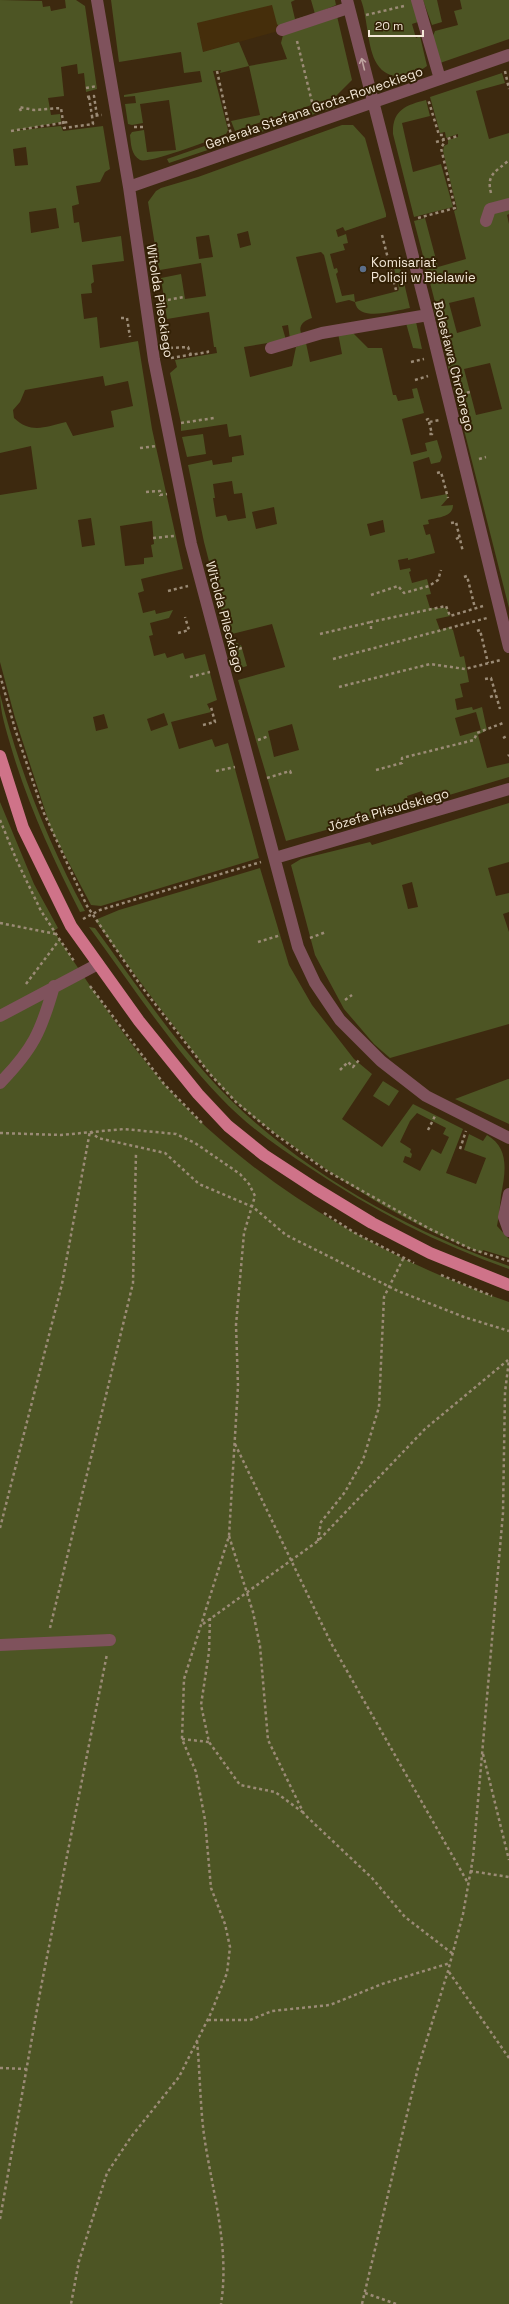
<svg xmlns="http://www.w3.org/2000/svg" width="509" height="2304" viewBox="0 0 509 2304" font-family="'Space Grotesk',sans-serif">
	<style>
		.built { fill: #452e0b }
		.green { fill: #4d5524; fill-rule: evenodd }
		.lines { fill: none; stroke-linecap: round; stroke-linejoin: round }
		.path { stroke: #9b8b76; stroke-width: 2.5; stroke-dasharray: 3 3; stroke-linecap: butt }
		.minor { stroke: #7f525c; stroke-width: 12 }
		.major { stroke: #cf7389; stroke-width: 12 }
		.oneway { stroke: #bfa4a0 }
		.service-dot { fill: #5c6f8a; stroke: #322005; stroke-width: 1.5 }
		.labels { text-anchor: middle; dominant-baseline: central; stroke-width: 4; stroke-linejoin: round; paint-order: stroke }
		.street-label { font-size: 13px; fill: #f4e8d8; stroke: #322005 }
		.poi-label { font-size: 13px; fill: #f4e8d8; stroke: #322005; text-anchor: start }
	</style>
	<rect width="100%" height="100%" fill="#3d290f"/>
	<path class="built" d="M271,0L282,30L203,52L197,23Z"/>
	<path class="green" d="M0,0L42,1L43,7L50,6L51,11L66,8L65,0H76L85,6L97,89L86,92L84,73L78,74L77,64L61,67L64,96L48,98L51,115L60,114L61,122L11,131L61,126L63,131L103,126L110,169L105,172L100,182L76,186L79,204L72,206L74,223L79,222L82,242L121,236L124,261L92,265L94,282L91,284L92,293L81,294L84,319L97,317L100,348L138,341L152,429L183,569L141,579L144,591L138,593L143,613L155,610L156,614L173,610L169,618L150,623L153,635L149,636L154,656L165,653L167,658L183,653L185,659L205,654L217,700L207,704L211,712L171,722L179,749L212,739L215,747L228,743L259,858L101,906L91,905L51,829L15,718L0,662V495L37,489L31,446L0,453ZM26,147L28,165L15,166L13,149ZM56,208L59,228L31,233L29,212ZM103,376L105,386L128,381L133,406L111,411L114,427L73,436L66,422C45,427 31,434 14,418L13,410L20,402L25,390ZM91,518L95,545L82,547L78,520ZM152,521L154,544L151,545L153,557L144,558V564L125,566L120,526ZM164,713L168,725L151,731L147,719ZM104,714L108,728L96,731L93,717Z
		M111,0H295L291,2L295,19L306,16L282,30L277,24L272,5L197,23L203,52L239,42L249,66L287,59L281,43L283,35L337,16L352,80L335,97L235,131L231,121L260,115L249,66L220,73L221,70L213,71L228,130L226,134C213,139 149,164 140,160C131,155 131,144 130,135L132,132L144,130L147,152L176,150L169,100L140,104L143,123L132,125L128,124L125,104L136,103L135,96L124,97V95L202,82L200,71L184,73L181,52L119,62Z
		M311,0H335L336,5L315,14Z
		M361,0H412L418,22L412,24L416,38L420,36L427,66C413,77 389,83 377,64C367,48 368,19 361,0Z
		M423,0H437L442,22L432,25Z
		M460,0H509V39L440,63L433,36L435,31L458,25L454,11L462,9Z
		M502,73L505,83L476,91L489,139L509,133V214L507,215L509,224V608L433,307L436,306L414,221L425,218L438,267L466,259L454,211L457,209L443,151L444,146L448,144V140L458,137V134L446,138L445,132L440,133L430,97ZM474,297L481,326L457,333L449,303ZM490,363L502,409L476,415L464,369Z
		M426,100L430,116L402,123L413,172L441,164L453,207L414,217L393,134C392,110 406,105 426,100Z
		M338,101V106L169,163L167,159L332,102Z
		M342,125H353L365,138L386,214V217L345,231L343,227L336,230L338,237L346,234L348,243L343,244L345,250L330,254L334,269L337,268L338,272L336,274L342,296L354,294L355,302L398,291L399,289L394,268L396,267L401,270L410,308C397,310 358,323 355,302L349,300L336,303L324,255L321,252L296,257L312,318C305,320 298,325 301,333L290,339L288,325L282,326L286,340L244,347L250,377L292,366L296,347L306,343L310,362L342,354L338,333L352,332L368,348H382L393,395H396L398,401L414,398L412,389L417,388L424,413L402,419L411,455L427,451L425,443L437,440L442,457L440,462L431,464L429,457L413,462L421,499L447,494L448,498L441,506L453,505C453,517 439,517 428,520L429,524L423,525L426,535L430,534L435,553L408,560V558L398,560L400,570L410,568L411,571L409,572L412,583L427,579L431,594L426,595L430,608H447L450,616L436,619L440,630L449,627L453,630L460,657L464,656L469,682L460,684L463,697L455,699L457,710L472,707L473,710L482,707L487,730L478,735L487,768L509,763V777L426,802L422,791L407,796L410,807L286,841L238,680L285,667L272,624L228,635L204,542L188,465L212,460L213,465L232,462V457L244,455L241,435L229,437L227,424L181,431V423L170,373L177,367L175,360L217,353L216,347H214L209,312L167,319L161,278L181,274L185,299L206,296L201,263L160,270L158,264L148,202L156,191L161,188L198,177ZM248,231L251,245L240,248L237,234ZM209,235L213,257L199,259L196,237ZM232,481L234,494L242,493L246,518L228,521L226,515L216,517L213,498H215L213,484ZM274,507L277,524L256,529L252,512ZM383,520L385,532L370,536L367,524ZM476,712L481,730L460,736L455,718ZM292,724L299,750L274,757L268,731Z
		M416,322L422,349L413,348L406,323Z
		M203,434L206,454L187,457L182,437Z
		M238,643L239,646L241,645L247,666L237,669L230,645Z
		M0,694C19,770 48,842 85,911L80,912C53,859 28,805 11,747C6,729 0,712 0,694Z
		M0,802L34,884L58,928L54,931L61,942C93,991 126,1040 164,1084C253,1184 383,1259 509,1302V2304H0Z
		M509,803V862L488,868L496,896L509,893V912L503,914L509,932V1024L390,1058L374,1044L344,1009L315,955L291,865L301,859L370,842L372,845ZM412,882L418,907L408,909L402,885Z
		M260,868L289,965L312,1005L354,1059L372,1074L342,1119L382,1147L413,1104L463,1129L446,1173L476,1184L486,1158L464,1150L469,1134L483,1141L487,1135C509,1148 506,1170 501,1195C500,1205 499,1216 497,1226L509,1239V1258L483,1250L482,1253C415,1228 351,1188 293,1146C273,1132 253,1118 236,1102C215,1082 197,1057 180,1034C151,997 123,959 95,920L119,910ZM417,1113L446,1128L443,1134L449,1137L441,1154L432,1149L420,1171L403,1162L405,1156L411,1158L412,1154L410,1152L411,1149L400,1142L410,1121Z
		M89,927L95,928C131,977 166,1030 207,1075C284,1162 400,1228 509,1266V1269C438,1244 372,1210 310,1168C278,1147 246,1125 220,1097C171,1046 131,984 89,927Z
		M509,1079V1124L455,1099L508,1079Z
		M383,1081L399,1091L389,1106L373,1096Z"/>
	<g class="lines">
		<path class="path" d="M366,15L404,6
			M297,41L313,106
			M217,71L231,135
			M505,71L509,89
			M86,88L97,86
			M87,97L94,96L97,116
			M89,97L92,116
			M21,111L19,107L34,110L61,108L64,128L93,124L92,116L102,115
			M134,127H143
			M11,131L68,122
			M436,142L458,136
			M491,193C486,174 496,172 509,160
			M418,218L455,208L441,148L444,143L443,135H439L428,99
			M382,235L396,290
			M387,266L400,264
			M162,301L184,297
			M121,318H127L130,337
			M170,348L188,347L191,355
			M171,358L208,352L207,348
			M411,362L424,359
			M415,380L428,376
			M461,394L470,392
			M426,420L428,419L429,422L440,420
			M429,422L432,434H429
			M181,423L214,418
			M140,448L157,446
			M479,459L486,457
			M437,473L441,472L448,498
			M146,492L160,491V495L167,494
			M451,523L456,522L463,552
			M153,538L174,536
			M456,539L460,537
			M464,577L467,576L475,608
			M168,591L188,586
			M371,595L398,586L404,593L429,586L438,580L441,570
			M371,629V622L446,606L450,616L483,606
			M477,631L480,630L488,663
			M178,633L189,630L185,617
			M320,634L371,622
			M233,650L242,648
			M333,659L487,618
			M0,675L15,729L43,811L87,906L141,986L210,1074L236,1102L276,1135L327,1171L428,1228L471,1249L509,1261
			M190,677L210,672
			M485,679L491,678L500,709
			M339,687L430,664L465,669L501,660
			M490,697L496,695
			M203,725L215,722L211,707
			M503,738L507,736
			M258,740L269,736
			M508,756L509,755
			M376,770L402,763V758L474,740L477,733L503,723
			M216,771L235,767
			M267,778L290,771L292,776
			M0,820L17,861L41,911L74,961
			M83,919L100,910L261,862
			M0,923L56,934
			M310,938L326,932
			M258,942L281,935
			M26,984L60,939
			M90,986L164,1084L203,1124
			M345,1000L352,995
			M340,1070L348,1062L353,1067L359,1060
			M428,1130L435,1116
			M0,1133L61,1135L124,1129L176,1134L195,1143L240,1174L249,1184L255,1196L244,1233L236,1325L238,1386L229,1536L184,1679L182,1739L196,1772L205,1820L211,1888L225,1924L230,1947L227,1973L211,2013L179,2077L131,2137L107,2173L79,2261L71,2304
			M460,1149L466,1131
			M324,1213L355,1233L414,1263
			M441,1275L492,1296
			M235,1444L331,1643L468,1883
			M0,1528L62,1284L90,1131L98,1138L165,1153L199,1184L253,1207L286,1235L398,1291L464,1317L509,1331
			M229,1536L253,1612L260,1646L268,1740L304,1814L372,1878L405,1917L453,1954
			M318,1541L321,1522L345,1492L363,1460L379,1407L384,1297L403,1259
			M210,1618L209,1652L201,1705L209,1742L240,1785L275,1792L304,1813
			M203,1624L318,1541L425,1429L508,1360
			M50,1628L133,1283L136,1153
			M182,1739L209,1742
			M483,1754L509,1860
			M470,1871L509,1877
			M449,1972L509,2058
			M208,2020H250L272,2011L330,2005L382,1984L450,1963
			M197,2041C200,2072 200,2104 204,2135C212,2191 230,2247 221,2304
			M0,2068L27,2069
			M0,2219L41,1987L107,1654
			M365,2293L396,2304
			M362,2304L418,2068L448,1971L463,1914L473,1858L503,1513L505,1392L509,1360"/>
		<path class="minor" d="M97,0L129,187L154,360L191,544L298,947L315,983L340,1020L381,1061L426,1096L509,1138
			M347,0L428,315L509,647
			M417,0L440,79
			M282,30L348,8
			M129,187L509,55
			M486,221L490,209L509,204
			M271,348L322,333L428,315
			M275,858L509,789
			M0,1016L98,964
			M0,1083C33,1049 41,1032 54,986
			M509,1194L504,1217L509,1231
			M0,1645L110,1640"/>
		<path class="major" d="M0,756L23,828L71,926L139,1021L198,1094L228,1126L264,1155L316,1189L372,1223L430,1253L509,1285"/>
	</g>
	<defs><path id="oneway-shaft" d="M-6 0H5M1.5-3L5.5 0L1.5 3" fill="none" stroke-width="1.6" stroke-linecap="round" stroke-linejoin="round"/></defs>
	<use class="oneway" href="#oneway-shaft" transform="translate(363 64) rotate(-104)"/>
	<circle class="service-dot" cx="363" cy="269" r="4"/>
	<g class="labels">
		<g class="street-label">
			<text transform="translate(314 108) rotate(-19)">Generała Stefana Grota-Roweckiego</text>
			<text transform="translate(160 301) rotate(81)">Witolda Pileckiego</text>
			<text transform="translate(454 366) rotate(76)">Bolesława Chrobrego</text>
			<text transform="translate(225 617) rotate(75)">Witolda Pileckiego</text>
			<text transform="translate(388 810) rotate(-16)">Józefa Piłsudskiego</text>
		</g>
		<g class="poi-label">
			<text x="371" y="262">Komisariat<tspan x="371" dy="15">Policji w Bielawie</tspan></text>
		</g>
	</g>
	<path d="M369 30v6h54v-6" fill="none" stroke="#f4e8d8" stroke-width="2"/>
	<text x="375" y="30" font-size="12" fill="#f4e8d8" stroke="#322005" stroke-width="3" paint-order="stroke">20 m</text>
</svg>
